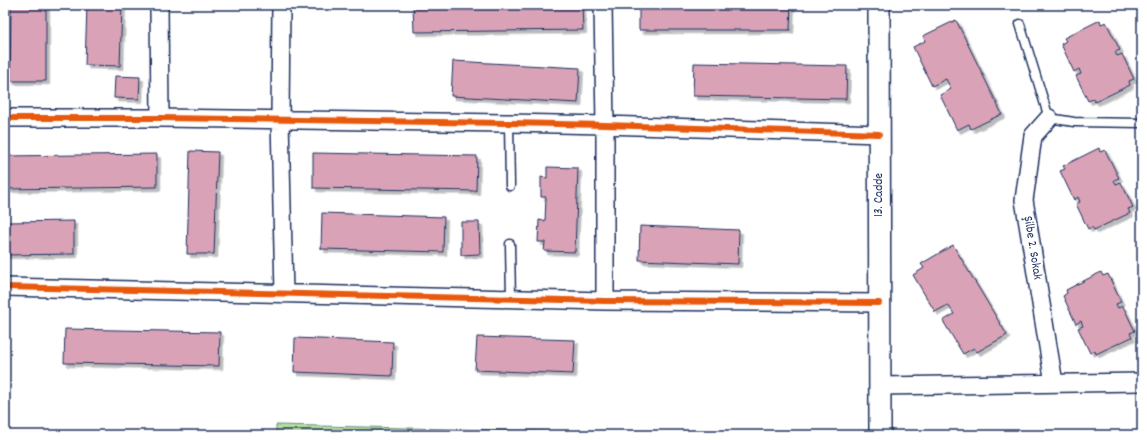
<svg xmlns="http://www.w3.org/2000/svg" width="1147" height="440" viewBox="0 0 1147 440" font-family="Dekko,sans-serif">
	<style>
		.green { fill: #b6e29f; stroke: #68887e }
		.building { fill: #d9a2b6; stroke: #1b2f5e; filter: url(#shadow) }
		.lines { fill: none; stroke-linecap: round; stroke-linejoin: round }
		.service-casing { stroke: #1b2f5e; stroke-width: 11 }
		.minor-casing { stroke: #1b2f5e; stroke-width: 20 }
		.tertiary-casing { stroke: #1b2f5e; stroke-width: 24 }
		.service { stroke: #fff; stroke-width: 8 }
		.minor { stroke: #fff; stroke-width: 17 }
		.tertiary { stroke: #fff; stroke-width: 21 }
		.cycleway-casing { stroke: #fff; stroke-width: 8 }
		.cycleway { stroke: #e8590c; stroke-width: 6 }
		.labels { text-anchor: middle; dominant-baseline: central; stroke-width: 4; stroke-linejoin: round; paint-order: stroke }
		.street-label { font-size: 13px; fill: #1b2f5e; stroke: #fff }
	</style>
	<defs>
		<filter id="shadow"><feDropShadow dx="3.5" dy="3.5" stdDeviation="0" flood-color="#0004"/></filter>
	</defs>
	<rect width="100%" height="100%" fill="#fff"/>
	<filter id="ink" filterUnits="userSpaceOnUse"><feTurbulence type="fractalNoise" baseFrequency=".025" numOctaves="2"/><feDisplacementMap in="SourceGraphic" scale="8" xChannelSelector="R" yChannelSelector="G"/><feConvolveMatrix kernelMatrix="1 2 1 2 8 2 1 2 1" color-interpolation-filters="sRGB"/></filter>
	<g filter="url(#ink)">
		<path class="green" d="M276,425L715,435H276Z"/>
		<path class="building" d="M11,5H46V81H10Z
			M87,5H122L120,66L85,65Z
			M413,5H582L583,30L414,32Z
			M639,5H791L790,30H639Z
			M956,20L1002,114L971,129L969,124L957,130L940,95L951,89L946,79L932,86L913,47L925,41L923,36Z
			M1100,20L1101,24L1106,22L1120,50L1115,52L1117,56L1122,54L1134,79L1129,81L1130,85L1095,102L1093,99L1088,101L1076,76L1081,74L1079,69L1074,72L1061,44L1066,41L1064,38Z
			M453,61L580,68L578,103L451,96Z
			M694,63L847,66L846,99L693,96Z
			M115,76L140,77L139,99L114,98Z
			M1099,148L1100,152L1105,150L1119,178L1114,180L1116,184L1121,182L1133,207L1128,209L1130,213L1094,230L1092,227L1088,229L1076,204L1080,202L1078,197L1074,200L1060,171L1065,169L1063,166Z
			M190,151L218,152L214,254H187Z
			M313,153L477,156L476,191L313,188Z
			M157,154V187L5,189V156Z
			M547,167L578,168L575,252L544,251L545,242H538L539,220L545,221L546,197H541V177L547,178Z
			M322,213L444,217L443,252L321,249Z
			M74,221V254L5,255V222Z
			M461,222H479L480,254L461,255Z
			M640,226L739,230L738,264L639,260Z
			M953,245L1007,335L977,352L974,348L963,354L943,321L954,314L948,305L935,312L913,275L924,268L921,264Z
			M1101,272L1103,276L1108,274L1121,302L1116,304L1118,308L1123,306L1135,331L1130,333L1132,337L1096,354L1095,351L1090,353L1078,328L1083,326L1081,321L1076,324L1063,296L1067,293L1066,290Z
			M65,329L220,332L219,366L64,363Z
			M477,337L575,340L573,374L475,370Z
			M295,338L393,342L392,376L294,372Z"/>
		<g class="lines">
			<g class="service-casing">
				<path id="service" d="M1020,24L1049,118L1074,122L1142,123
					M509,123L510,186
					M510,244L511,299"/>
			</g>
			<g class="minor-casing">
				<path id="minor" d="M159,5L160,118
					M281,5L280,119L284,294
					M603,5L605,125V301
					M5,118H160L509,123L605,125L879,134
					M1049,118L1033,136L1024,200L1054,383
					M5,287L605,301L879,303
					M880,386L1142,382"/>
			</g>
			<g class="tertiary-casing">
				<path id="tertiary" d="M879,5L880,435"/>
			</g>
			<use href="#service" class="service"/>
			<use href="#minor" class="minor"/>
			<use href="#tertiary" class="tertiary"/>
			<g class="cycleway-casing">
				<path id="cycleway" d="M5,118H160L509,123L605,125L879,134
					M5,287L605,301L879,303"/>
			</g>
			<use href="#cycleway" class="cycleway"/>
		</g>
	</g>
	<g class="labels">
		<g class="street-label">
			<text transform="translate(879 195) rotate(-90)">13. Cadde</text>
			<text transform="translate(1032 248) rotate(81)">Şilbe 2. Sokak</text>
		</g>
	</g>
	<rect width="1147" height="440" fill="none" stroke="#fff" stroke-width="20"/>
	<rect x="10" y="10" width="1127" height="420" fill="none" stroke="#1b2f5e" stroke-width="1.5" filter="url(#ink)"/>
</svg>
